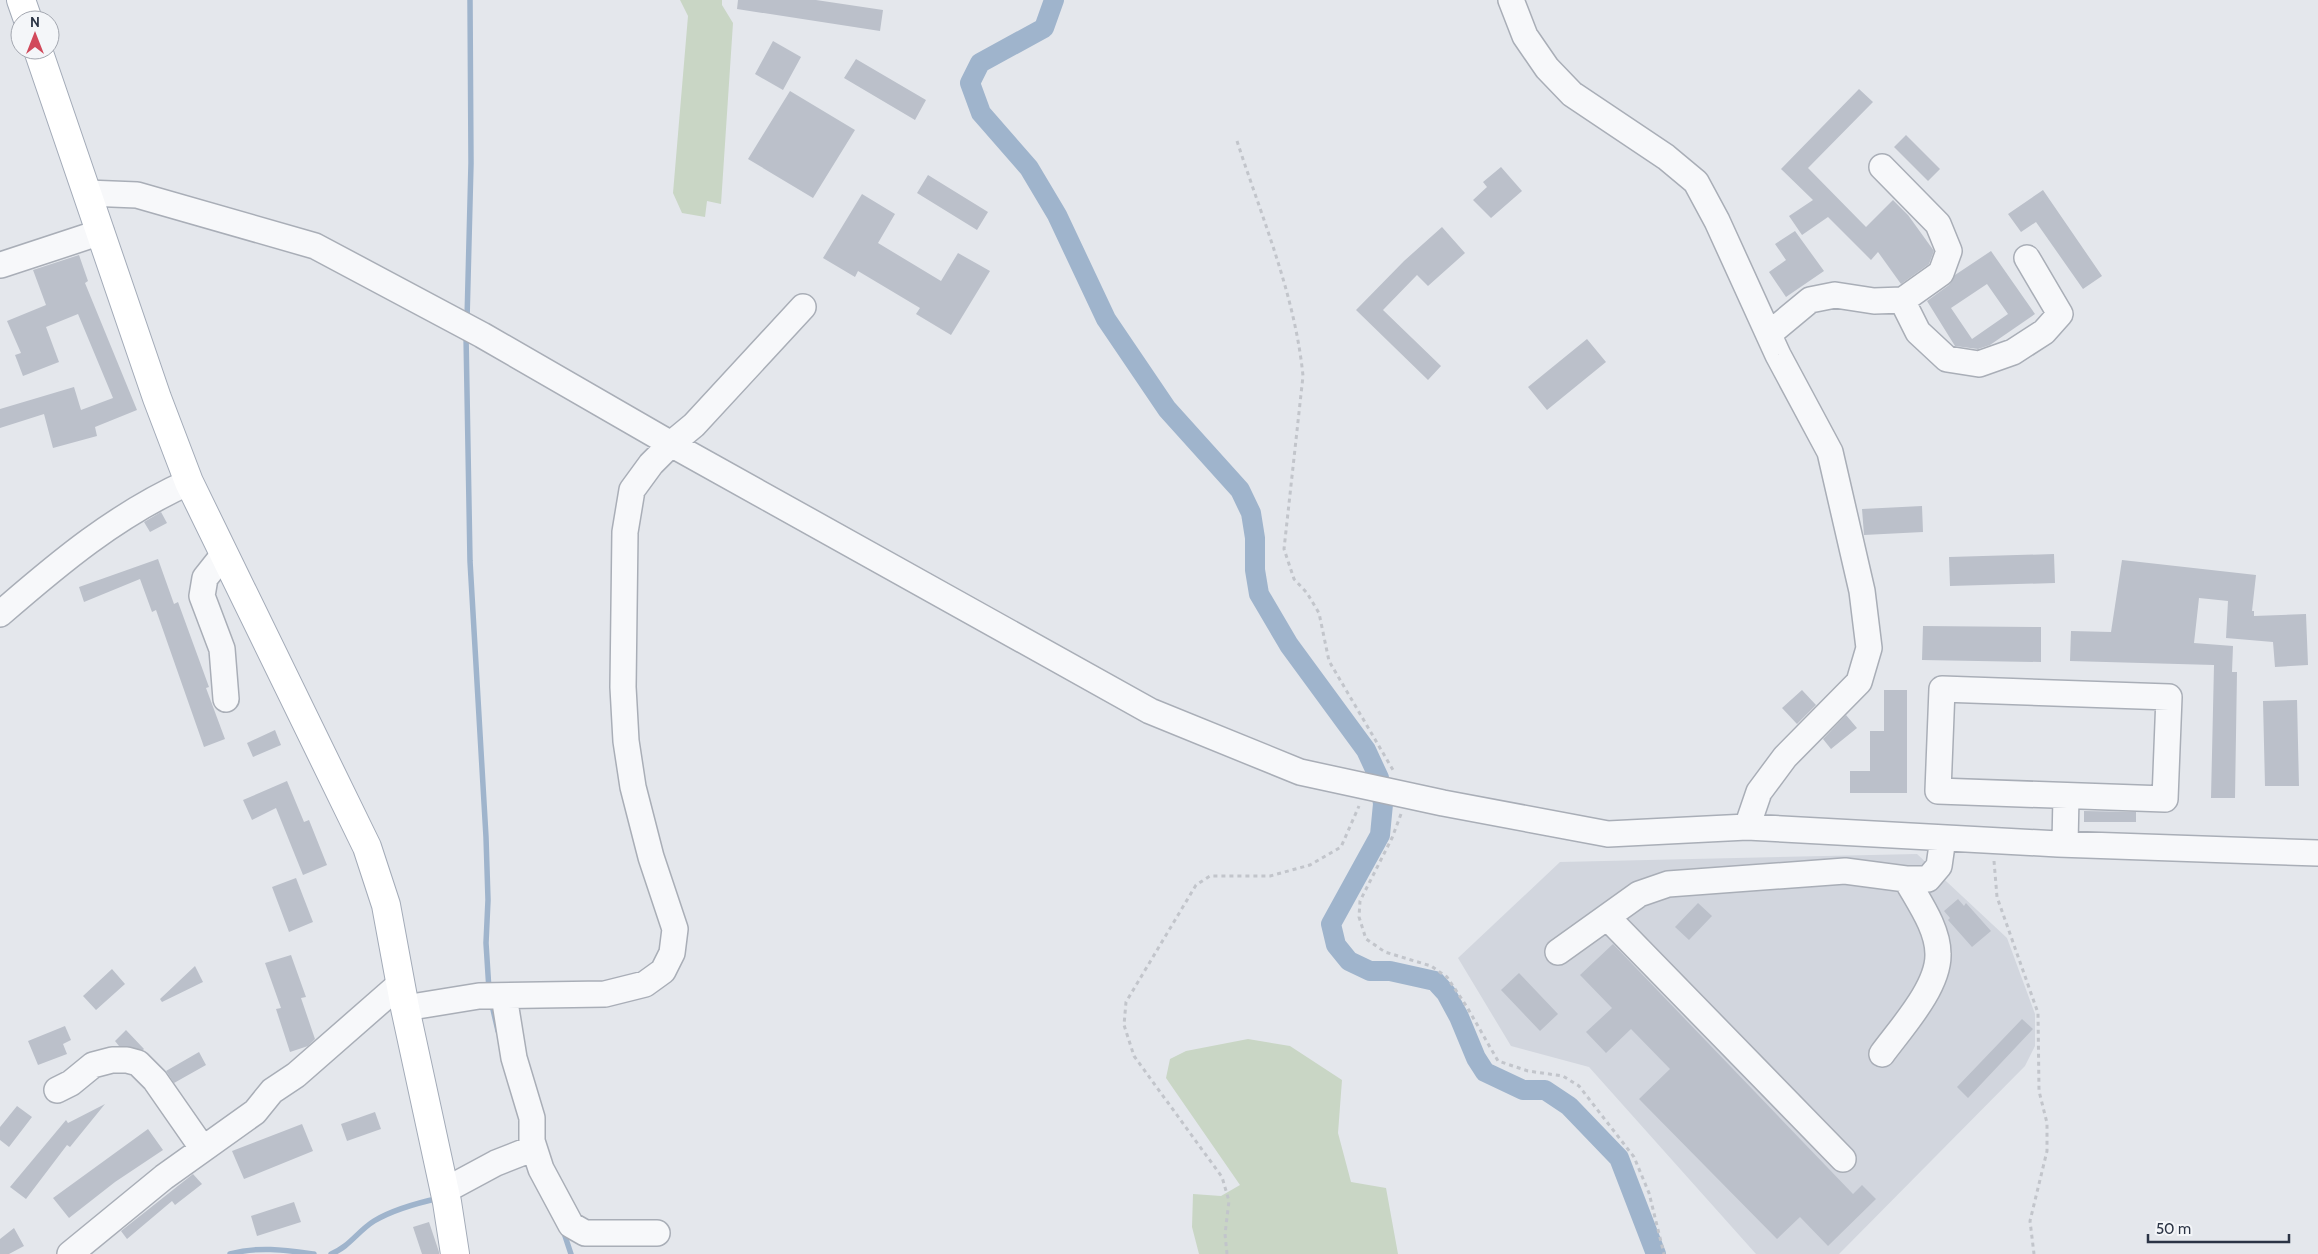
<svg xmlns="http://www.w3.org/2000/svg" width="2318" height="1254" viewBox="0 0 2318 1254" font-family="Cabin,sans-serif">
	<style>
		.built { fill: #d2d6de }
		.green { fill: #c9d6c5 }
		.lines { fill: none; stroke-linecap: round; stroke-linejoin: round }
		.stream { stroke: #9fb4cc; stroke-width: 5.5 }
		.canal { stroke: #9fb4cc; stroke-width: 20 }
		.building { fill: #bbc0ca; fill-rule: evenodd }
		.minor-casing { stroke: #a9aeb7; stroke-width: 28 }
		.major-casing { stroke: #a3abb8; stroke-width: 30 }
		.path { stroke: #c2c5cb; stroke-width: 3; stroke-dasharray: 4 4; stroke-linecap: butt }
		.minor { stroke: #f7f8fa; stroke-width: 25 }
		.major { stroke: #fff; stroke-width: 28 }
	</style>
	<rect width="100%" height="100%" fill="#e4e7ec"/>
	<path class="built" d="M1917,854L2007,938L2035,1014V1046L2025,1066L1839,1254H1756L1589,1067L1511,1046L1458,958L1560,862Z"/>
	<path class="green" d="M680,0H722V5L733,23L721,204L707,201L705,217L682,213L673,193L688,16Z
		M1248,1039L1290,1046L1342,1080L1338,1133L1351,1182L1386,1188L1398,1254H1199L1192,1227L1193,1194L1221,1196L1240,1185L1166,1078L1170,1059L1186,1051Z"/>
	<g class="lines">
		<path class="stream" d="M467,320L471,163L470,0
			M466,335L470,561L486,837L488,900L486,943L489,990
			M491,1001L498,1031
			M563,1230L571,1254
			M230,1254C259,1246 285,1250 314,1254
			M331,1254C349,1247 358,1231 374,1221C394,1209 417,1203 440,1198"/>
		<path class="canal" d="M1054,0L1044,28L980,63L970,83L981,113L1029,168L1057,215L1106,319L1167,409L1240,490L1251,513L1255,538V570L1259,594L1289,645L1366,750L1379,778L1383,804L1380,835L1331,924L1336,945L1349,961L1370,971H1390L1435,981L1446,993L1459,1017L1476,1058L1485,1072L1523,1090H1545L1569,1106L1619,1158L1656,1254"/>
	</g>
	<path class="building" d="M738,0H816L883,10L880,31L737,9Z
		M773,41L801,57L783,90L755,74Z
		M856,59L926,100L915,120L844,78Z
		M1859,89L1873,102L1808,168L1866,227L1893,200L1908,215L1934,251L1929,264L1901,284L1878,252L1871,260L1828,217L1802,235L1789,216L1813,200L1781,169Z
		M790,91L855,130L813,198L748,159Z
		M1906,135L1940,169L1928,181L1894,147Z
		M1501,167L1522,191L1491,218L1473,200L1487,187L1483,182Z
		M928,175L988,212L977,230L917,193Z
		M2043,190L2102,276L2083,289L2036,222L2021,232L2008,214Z
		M862,194L895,214L878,243L941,281L958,253L990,271L951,335L916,314L920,308L858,271L855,277L823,258Z
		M1442,227L1465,253L1428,286L1417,275L1383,310L1441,366L1428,380L1356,310L1404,261Z
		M1795,231L1824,271L1786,297L1769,272L1786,260L1775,244Z
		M1991,251L2035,314L1990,345L1978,349L1955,346L1927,301L1949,285L1955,275ZM1987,284L2008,314L1972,339L1951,308Z
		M79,255L88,281L85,283L137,410L95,427L97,436L53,448L44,414L0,428V409L74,387L81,410L113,398L78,314L46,327L59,362L23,376L15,355L21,353L7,321L46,305L33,270Z
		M1587,339L1606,362L1547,410L1528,387Z
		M1922,506L1923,532L1864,535L1862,509Z
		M161,512L167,523L150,532L144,522Z
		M2054,554L2055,583L1950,586L1949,557Z
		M158,559L174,604L178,602L209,687L206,688L225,739L204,747L156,610L152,612L140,579L84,602L79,587Z
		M2122,560L2256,575L2252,611H2254V616L2306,614L2308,665L2275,667L2273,642L2226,638L2228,601L2199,598L2194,643L2233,646L2232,672H2237L2235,798H2211L2214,665L2070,661L2071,631L2111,632Z
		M1923,626L2041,627V662L1922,660Z
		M1802,690L1816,705L1797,724L1782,708Z
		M1884,690H1907V793H1850V771H1870V731H1884Z
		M2297,700L2299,786H2265L2263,701Z
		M1846,715L1857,728L1831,749L1823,739Z
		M275,730L281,745L253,757L247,743Z
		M287,781L304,822L309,820L327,865L303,875L276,808L252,820L243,800Z
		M2084,811L2136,812V822H2084Z
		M296,878L313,922L289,932L272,887Z
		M1958,899L1964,906L1966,903L1991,931L1972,947L1948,920L1950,918L1944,911Z
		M1698,903L1712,916L1689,940L1675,927Z
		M1613,944L1853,1194L1862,1185L1876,1199L1828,1246L1800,1217L1777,1239L1639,1099L1670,1069L1631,1029L1606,1053L1586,1032L1612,1008L1580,975Z
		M291,955L306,997L301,998L315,1039L308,1046L290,1052L276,1009L281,1008L265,963Z
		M195,966L203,982L162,1002L160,999Z
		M112,969L125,984L96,1010L83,996Z
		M1519,973L1558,1014L1540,1031L1501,990Z
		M2022,1019L2033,1029L1968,1098L1957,1087Z
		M65,1026L71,1040L63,1044L67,1054L38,1065L28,1041Z
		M126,1030L144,1049L143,1050L119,1046L115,1041Z
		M199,1052L206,1065L174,1083L166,1071Z
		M105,1104L70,1147L67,1145L26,1199L10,1187L66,1120L68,1123Z
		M17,1106L32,1117L9,1147L0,1140V1127Z
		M375,1112L381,1129L347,1141L341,1124Z
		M302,1124L313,1151L244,1179L232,1151Z
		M148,1129L163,1150L115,1182L69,1218L53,1198Z
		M193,1174L202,1184L175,1205L172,1201L127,1239L121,1231Z
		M294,1202L301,1222L257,1236L251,1216Z
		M429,1222L439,1252V1254H422L413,1227Z
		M14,1228L24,1246L9,1254H0V1239Z"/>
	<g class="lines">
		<g class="minor-casing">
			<path id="minor" d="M1511,0L1525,36L1547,68L1572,94L1666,157L1696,182L1717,221L1778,355L1830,452L1862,591L1869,648L1859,682L1785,757L1759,792L1747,827
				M87,193L137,195L315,246L482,335L671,444L1150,711L1300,772L1443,803L1608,834L1747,827L2058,844L2318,853
				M1,265L101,232
				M1902,300L1918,332L1947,359L1979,364L2013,352L2044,332L2060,314L2027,258
				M1769,334L1810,300L1835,295L1874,301L1903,300L1941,273L1949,251L1938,224L1882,167
				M224,554L205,578L202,596L222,649L226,699
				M0,614C60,562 116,515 189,482
				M1942,689L2169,697L2165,799L1938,791Z
				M2065,844L2066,796
				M1607,917L1843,1159
				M1558,952L1639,894L1668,884L1845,871L1906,879H1928L1939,866L1943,838
				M504,996L514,1058L532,1118V1141L541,1169L571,1225L585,1233H657
				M405,1008L479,996L605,994L645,984L663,971L672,953L675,929L651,857L633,787L626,741L623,687L625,532L632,490L651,464L671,444L694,425L803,307
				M1882,1054C1901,1028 1939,987 1938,954C1938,928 1918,901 1906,879
				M57,1090L71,1083L93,1065L112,1060H127L138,1063L155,1080L203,1149
				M444,1191L496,1163L534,1148
				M70,1254L164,1177L255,1112L272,1091L296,1075L400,984"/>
		</g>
		<g class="major-casing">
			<path id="major" d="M21,0L28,20
				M38,50L157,398L189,482L367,847L386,905L405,1008L447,1202L455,1254"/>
		</g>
		<path class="path" d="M1237,141C1262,218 1295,295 1303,376L1284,549L1294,579L1307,593L1319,613L1329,661L1393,770
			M1401,814L1392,838L1360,901L1359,917L1366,939L1385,952L1431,966L1447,977L1467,1007L1498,1061L1528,1071L1563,1076L1579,1086L1634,1157L1649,1193L1664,1254
			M1994,861L1997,897L2038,1013L2039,1091L2047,1123V1151L2030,1221L2034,1254
			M1227,1254L1225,1234L1229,1201L1222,1177L1134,1056L1124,1025L1126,1002L1196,885L1210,876H1270L1310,865L1341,847L1359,806"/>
		<use href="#minor" class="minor"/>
		<use href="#major" class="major"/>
	</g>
	<g transform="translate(35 35)"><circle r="24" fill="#f4f6f9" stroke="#a4a8b1"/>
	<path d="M0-4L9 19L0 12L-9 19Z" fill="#d1495b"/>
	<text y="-8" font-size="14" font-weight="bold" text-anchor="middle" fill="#2b3445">N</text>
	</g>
	<path d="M2148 1234v8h141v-8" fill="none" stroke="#2b3445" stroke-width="2.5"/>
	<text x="2156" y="1234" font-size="15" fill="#2b3445" stroke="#f4f6f9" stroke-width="4" paint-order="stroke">50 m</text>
</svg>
